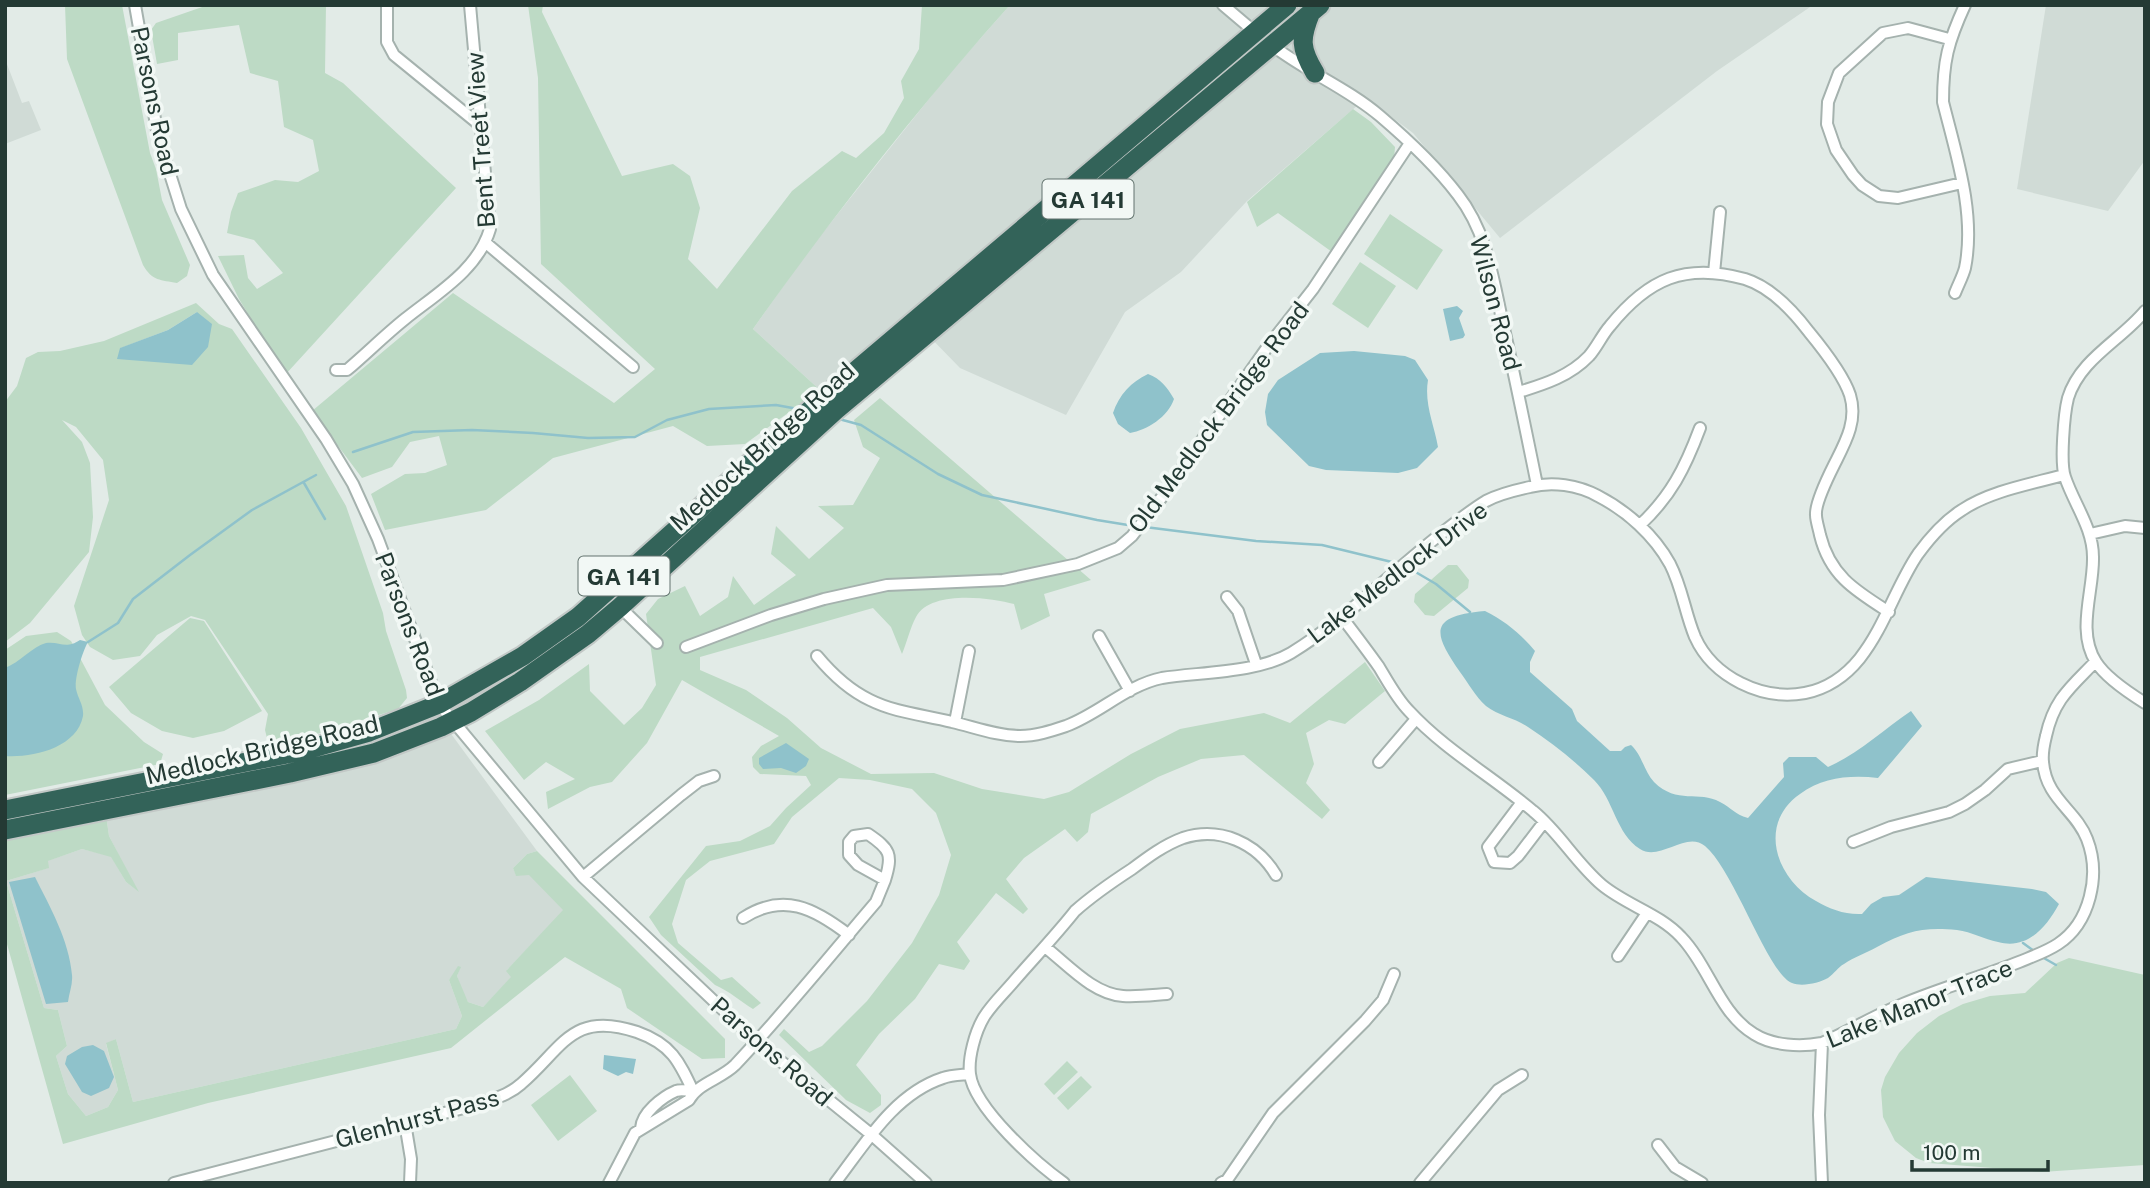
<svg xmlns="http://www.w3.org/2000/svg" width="2150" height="1188" viewBox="0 0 2150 1188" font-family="'Public Sans',sans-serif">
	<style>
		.built { fill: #d0dbd6 }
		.green { fill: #bddac5; fill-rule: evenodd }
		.water { fill: #8fc2cb }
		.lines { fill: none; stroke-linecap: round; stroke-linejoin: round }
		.stream { stroke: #8fc2cb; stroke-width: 2.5 }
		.street-casing { stroke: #a5b2ae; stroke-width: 14 }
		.highway-casing { stroke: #c2c8c6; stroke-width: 23 }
		.street { stroke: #fff; stroke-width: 10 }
		.highway { stroke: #336359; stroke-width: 19 }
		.labels { text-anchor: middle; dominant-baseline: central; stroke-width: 7; stroke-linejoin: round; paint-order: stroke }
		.shield { fill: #f2f8f5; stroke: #62736e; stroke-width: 2 }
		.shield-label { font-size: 23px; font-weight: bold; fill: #243a34 }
		.street-label { font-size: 24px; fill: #243a34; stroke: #f2f8f5 }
	</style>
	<rect width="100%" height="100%" fill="#e2ebe7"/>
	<path class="built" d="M1010,5H1813L1717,71L1500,238L1413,133L1366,98L1247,201L1181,272L1125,312L1066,415L960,368L923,330L820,390L753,329L809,250L948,75Z
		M2046,5H2145V160L2108,211L2017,189Z
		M5,59L22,103L29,101L41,130L5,144Z
		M435,712L537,851L527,854L513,868L516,875L529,874L564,910L507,970L512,977L483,1007L468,1002L462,991L457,976L460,968L449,980L462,1016L456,1029L133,1102L116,1039L106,1044L118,1090L108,1107L86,1116L68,1094L56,1056L67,1046L58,1010L44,1008L6,881L48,868L47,861L82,849L111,856L126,882L137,890L109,836L103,794Z"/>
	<path class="green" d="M65,5H122L150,153L156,169L162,200L190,265L187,276L177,283C161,280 152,281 143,265L67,59Z
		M208,5H326L325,73L343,83L456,188L285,375L239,299L218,256L244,255L248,278L257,289L283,273L254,240L227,233L231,212L238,193L275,180L298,182L319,171L313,140L284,127L278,81L250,73L239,25L178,33V60L157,64L151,30L156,23Z
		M528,5H543L542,12L622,176L673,164L690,176L700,208L688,259L717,289L792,191L842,151L856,158L884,133L904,98L901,81L919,49L922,5H1010C918,108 833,216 753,329L820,390L745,444L707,446L673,426L553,458L486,510L385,530L371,494L405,474L425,473L447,465L439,436L410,442L392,467L362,478L312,411L453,293L614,403L655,369L541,264L538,78Z
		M1353,109L1371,122L1395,147L1394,160L1332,252L1278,213L1257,227L1247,202Z
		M1390,214L1443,250L1417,290L1364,254Z
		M1360,262L1396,286L1368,328L1332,304Z
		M196,303L219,324L232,329L301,428L346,506L383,613L386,631L406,690L407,698L398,709L298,740L269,746L265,730L268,714L205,620L191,616L157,635L140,656L113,660L90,647L82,635L74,606L109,500L103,460L76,427L62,420L82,442L90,463L93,517L89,552L30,623L5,642V402L17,386L26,358L38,352L60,351L104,341ZM197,312L192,364L121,348L168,330Z
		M880,398L1091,580L1044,594L1050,616L1021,630L1014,604C989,597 930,590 916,617C910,628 907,642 902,654L891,627L873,608L700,657V670L746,690L787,718L821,748L871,774L934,773L982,789L1044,799L1069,792L1131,754L1180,729L1264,713L1290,723L1365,662L1385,691L1345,724L1329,720L1306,733L1314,764L1306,783L1330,810L1322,819L1244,755L1201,759L1158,777L1091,814L1088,832L1077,842L1065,829L1024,858L1006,879L1028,909L1023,914L996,893L957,942L970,961L964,970L939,964L915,999L879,1034L856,1065L881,1095V1105L870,1113L846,1100L779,1035L784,1029L809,1052L822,1046L867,1001L912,943L939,895L951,855L936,813L912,789L870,780L839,778L792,817L774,844L710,861L686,880L672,924L678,943L721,980L732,977L761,1003L753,1009C740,1001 729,991 715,985L661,935L649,917L706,846L740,841L770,826L786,808L811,785L806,776L760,774L753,767L752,757L761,746L779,736L682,680L647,743L612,782L590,787L548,809L546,792L575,779L546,762L524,780L485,731L539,700L589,664L590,691L624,725L642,708L656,685L646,614L658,599L685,586L700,616L728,597L733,576L754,605L796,575L771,554L776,526L809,559L844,528L818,506L853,505L880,458L863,447L854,420Z
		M1448,565H1457L1469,580L1468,588L1434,616L1425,615L1414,602L1415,594Z
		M190,618L204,621L262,711L224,731L193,738L162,731L131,713L109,687Z
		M57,632L71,641L105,705L144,742L163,754L160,764L5,795V650L26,636Z
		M103,794L109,836L139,892L126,882L111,857L82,849L48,861L49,868L6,881L44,1008L58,1010L67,1046L56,1056L68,1094L86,1116L108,1107L118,1090L106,1043L116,1039L133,1102L456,1029L462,1016L449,980L458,966L461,967L457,976L468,1002L483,1007L511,977L506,971L563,910L529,875L516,876L513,868L527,854L537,851L725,1039V1058L702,1059L627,1008L621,989L565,957L451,1048L208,1103L63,1144L5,937V816Z
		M2069,958L2145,975V1165L2042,1172L1929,1163L1916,1158L1895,1141L1883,1117L1881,1090L1885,1077L1899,1053L1917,1033L1939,1016L1963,1004L1990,996L2025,993L2057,963Z
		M1067,1061L1078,1072L1054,1095L1044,1084Z
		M570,1075L597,1111L558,1141L531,1105Z
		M1081,1076L1092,1087L1068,1110L1057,1098Z"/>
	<path class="water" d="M1457,306L1463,311L1459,318L1465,335L1463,338L1450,341L1443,309Z
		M197,312L212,324L208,347L192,365L117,359L120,348L168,330Z
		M1354,351L1405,356L1415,360L1428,380C1424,404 1434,424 1438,447L1417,468L1398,473L1326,470L1309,466L1267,425L1265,412L1268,394L1278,380L1320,353Z
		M1148,374C1161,379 1167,387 1174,399C1168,417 1147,430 1130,433L1118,424L1113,413C1119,395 1131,382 1148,374Z
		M1485,611C1505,621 1521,634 1535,651L1530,662V672L1572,709L1577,721L1610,751H1621L1625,747L1631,745C1642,755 1644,771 1654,782C1677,805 1699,790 1720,802C1732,808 1734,814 1748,818L1784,777L1783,763L1789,757H1816L1828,767C1858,754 1883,730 1911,711L1922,726L1878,778C1851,775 1823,777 1800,794C1757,824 1776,879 1816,901C1830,909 1845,915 1862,914L1871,904L1883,897L1899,895L1926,877L2032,889L2046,892L2059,904C2046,928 2027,950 1998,942C1984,939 1972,932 1957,930C1922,927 1907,931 1877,947C1866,953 1854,957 1844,964C1838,967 1834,974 1828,978C1819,983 1802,987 1792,983C1768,974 1734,870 1705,846C1686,830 1660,862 1640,849C1616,834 1614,800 1594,780C1575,761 1551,742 1528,727C1515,718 1499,716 1486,706C1475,696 1469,684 1460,672C1432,632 1429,616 1485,611Z
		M80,640L88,642C83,650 74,679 76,689C78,699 84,705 83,716C77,748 32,758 5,756V668C19,663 33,646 46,643C60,641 65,650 80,640Z
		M786,743L809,759L806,766L796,773L781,768L763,769L759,764V758Z
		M35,877C50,907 69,940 72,975C73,984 69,993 68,1002L46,1004L9,882Z
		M93,1045L104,1051L114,1077L109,1088L91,1096L82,1092L65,1064L67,1056L82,1047Z
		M604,1055L636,1059L633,1074L626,1072L618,1076L603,1069Z"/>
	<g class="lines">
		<path class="stream" d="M839,419L861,425L938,474L982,495L1097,520L1134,526
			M353,452L413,432L472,430L533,433L588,438L635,437L667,420L709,409L776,405L798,409
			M304,483L325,519
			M1145,527L1256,541L1322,545L1400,564
			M1407,567L1436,584L1470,612
			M88,642L118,623L133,599L190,555L252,510L316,475
			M2023,943L2034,951
			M2042,957L2056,965"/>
		<g class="street-casing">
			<path id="street" d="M135,5L158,136L181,209L213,275L326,439L353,484L378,539L439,704L583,877L757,1042L872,1135L926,1183
				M387,5V42L394,55L481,126
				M1223,5L1256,33
				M1949,39L1908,28L1883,33L1839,73L1828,102L1827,124L1836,150L1853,175L1862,185L1879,196L1898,198L1962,183
				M1269,43C1304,71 1346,87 1380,116C1407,139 1436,166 1458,195C1487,232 1493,279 1503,324C1515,377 1526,431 1537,485
				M486,243L633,367
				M1714,273L1720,212
				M1955,293C1958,285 1963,276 1965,268C1976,214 1956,154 1943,102C1943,61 1948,42 1965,5
				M2145,311C2120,341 2080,359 2068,398C2064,414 2060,463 2065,477C2074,504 2093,528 2093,557C2094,590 2076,631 2096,662C2106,678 2129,693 2145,703
				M336,370H347C366,354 385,335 405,319C436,294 478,270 490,229L470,5
				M1519,392C1545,384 1570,376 1589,356C1597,347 1602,335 1610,326C1648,279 1685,262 1745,279C1771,287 1793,311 1809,332C1823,349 1843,374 1850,395C1858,421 1845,443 1834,465C1829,475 1815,504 1816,515C1816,521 1819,529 1820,535C1830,576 1856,591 1889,612
				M1640,525C1671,496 1685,468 1700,428
				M2090,534L2125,526L2145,528
				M1227,597L1238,611L1256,664
				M620,607L657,643
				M1341,616C1354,633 1367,650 1379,667C1388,682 1397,699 1409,711C1445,750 1493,777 1533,811C1559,832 1576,863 1602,885C1626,905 1660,914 1681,937C1709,966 1719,1013 1754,1034C1773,1046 1801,1047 1822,1043C1849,1031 1876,1015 1903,1004C1941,988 1981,977 2019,962C2031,957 2046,952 2058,944C2090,923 2101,875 2087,839C2076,810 2046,799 2043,762C2042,753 2044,744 2046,736C2054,699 2071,687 2095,662
				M1099,636L1130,691
				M686,647L771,615L824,599L887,585L1003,580L1078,564L1118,548L1132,536L1162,497L1266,349L1313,289L1410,143
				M817,656C832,674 849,690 870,700C896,713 925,715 952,722C974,727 997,736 1020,736C1036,736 1051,731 1066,726C1099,714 1127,685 1162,678C1201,672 1257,673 1291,653C1345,620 1392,572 1442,533C1456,522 1471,510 1486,501C1499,494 1516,490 1530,487C1552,481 1578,485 1598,496C1627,511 1654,535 1670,564C1682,587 1685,613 1695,637C1713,677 1762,701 1805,693C1873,679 1885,602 1918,554C1929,539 1946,520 1962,510C1990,491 2031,484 2064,475
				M955,722L969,651
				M1379,762L1416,719
				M1522,802L1488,847L1494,862L1510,863L1518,856L1544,822
				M868,834C890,849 893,854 885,880L858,865L849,855V842L854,836Z
				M1853,842L1891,827L1949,812L1965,804L1985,790L2008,769L2042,761
				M583,877L681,795L699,781L714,776
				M743,918C783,892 814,908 849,935
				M1045,947C1068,965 1093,994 1123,996C1137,997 1153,995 1167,994
				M1618,956L1647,913
				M1822,1043L1819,1115L1822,1183
				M405,1123L411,1159L410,1183
				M641,1128C642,1113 662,1097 676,1091C681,1089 688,1091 693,1091
				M1658,1145L1675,1167L1702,1183
				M174,1183L483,1103C496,1098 510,1094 521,1084C563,1048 572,1010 637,1032C671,1044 679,1061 693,1091
				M609,1183L635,1133L689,1100C698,1083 721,1079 735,1065C784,1013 829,957 876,902L885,880
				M835,1183C865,1144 894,1094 943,1078C951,1075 961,1075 970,1074
				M1064,1183C1037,1164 974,1108 970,1074C968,1058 975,1032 984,1017C992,1004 1005,992 1015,980C1035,957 1056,935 1075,911C1093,895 1112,882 1132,869C1148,857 1164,845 1183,838C1220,826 1257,843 1276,875
				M1221,1183L1227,1180L1273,1113L1365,1021L1383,1000L1394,974
				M1420,1183L1498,1090L1522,1075"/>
		</g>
		<g class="highway-casing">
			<path id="highway" d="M1311,12C1300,39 1300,48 1315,73
				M5,810L302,751L369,732L439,704L523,656L578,617L820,401L1287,5
				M5,830L290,773L374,753L441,727L471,712L520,682L588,634L620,607L836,410L1320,5"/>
		</g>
		<use href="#street" class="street"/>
		<use href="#highway" class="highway"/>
	</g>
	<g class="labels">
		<g class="shield">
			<rect x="1042.5" y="179.5" width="91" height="39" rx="5"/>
			<rect x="578.5" y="556.5" width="91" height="39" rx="5"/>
		</g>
		<g class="shield-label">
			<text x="1088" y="199">GA 141</text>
			<text x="624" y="576">GA 141</text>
		</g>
		<g class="street-label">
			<text transform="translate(155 101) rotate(78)">Parsons Road</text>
			<text transform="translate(480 140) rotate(-94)">Bent Treet View</text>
			<text transform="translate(1496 303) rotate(75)">Wilson Road</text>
			<text transform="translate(1218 417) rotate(-53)">Old Medlock Bridge Road</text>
			<text transform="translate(762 446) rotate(-42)">Medlock Bridge Road</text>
			<text transform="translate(1397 572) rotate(-37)">Lake Medlock Drive</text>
			<text transform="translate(410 624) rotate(69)">Parsons Road</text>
			<text transform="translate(262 749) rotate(-13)">Medlock Bridge Road</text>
			<text transform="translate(1919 1003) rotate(-22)">Lake Manor Trace</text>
			<text transform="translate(772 1051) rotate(41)">Parsons Road</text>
			<text transform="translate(417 1118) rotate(-15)">Glenhurst Pass</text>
		</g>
	</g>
	<rect width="2150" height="1188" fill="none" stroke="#243a34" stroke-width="14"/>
	<path d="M1912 1160v10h136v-10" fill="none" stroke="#243a34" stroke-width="3.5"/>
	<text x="1923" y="1160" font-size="21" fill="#243a34" stroke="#f2f8f5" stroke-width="5" paint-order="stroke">100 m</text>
</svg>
